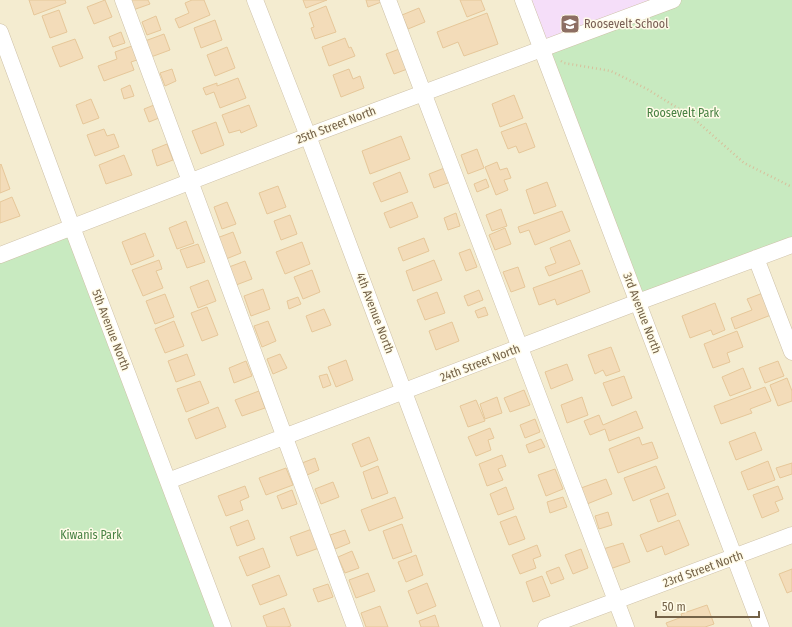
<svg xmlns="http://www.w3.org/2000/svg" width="792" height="627" viewBox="0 0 792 627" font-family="'Fira Sans Condensed',sans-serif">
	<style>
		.residential { fill: #f4ecd0 }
		.education { fill: #f5def9 }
		.green { fill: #c8eac0 }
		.building { fill: #f3dcb9; stroke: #e6c799 }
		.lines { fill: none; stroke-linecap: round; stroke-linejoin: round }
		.minor-casing { stroke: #cec1a8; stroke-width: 17 }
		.path { stroke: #d7c09c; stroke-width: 2.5; stroke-dasharray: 1 3; stroke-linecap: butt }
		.minor { stroke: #fff; stroke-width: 16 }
		.labels { text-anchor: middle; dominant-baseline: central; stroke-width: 3; stroke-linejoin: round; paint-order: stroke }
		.education-label { font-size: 12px; fill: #785e54; stroke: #fffbe8; text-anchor: start }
		.park-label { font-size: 12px; fill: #478142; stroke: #fffbe8 }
		.street-label { font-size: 12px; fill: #746248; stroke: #fffbe8 }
	</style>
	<rect width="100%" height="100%" fill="#fdf8e2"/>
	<path class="residential" d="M0,0H523L792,245V627H223L0,255Z"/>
	<path class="education" d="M523,0H673L542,48Z"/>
	<path class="green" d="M673,0H792V245L638,302L542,49Z
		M72,227L222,627H0V255Z"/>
	<path class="building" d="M29,0H65L66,3L34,15Z
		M105,0L112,17L94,24L87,7Z
		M129,0H148L150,4L133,10Z
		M192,0H204L210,15L179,28L175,19L189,13L185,3Z
		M303,0H327L306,8Z
		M366,0H384V1L368,7Z
		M460,0H481L485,10L467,17Z
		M326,6L336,32L315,39L311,28L314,27L309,13Z
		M419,8L425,22L408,29L402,15Z
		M59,10L67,32L50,38L42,16Z
		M487,13L498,44L464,56L458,42L443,48L437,32Z
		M156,16L161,30L147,35L142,22Z
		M215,20L222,40L201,48L194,28Z
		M121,32L125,43L113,47L109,37Z
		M164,34L170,50L151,57L145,41Z
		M345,38L349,48L351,47L355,56L329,66L322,47Z
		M75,39L83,58L60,67L52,47Z
		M132,46L137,60L131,62L134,70L104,81L98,66L117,59L115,52Z
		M227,47L235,68L215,76L207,55Z
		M402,48L410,68L394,74L386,54Z
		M172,69L176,81L165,86L160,73Z
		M349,69L353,79L360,76L364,88L341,97L333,75Z
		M238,78L246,98L220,108L214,92L206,95L203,88L217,83V86Z
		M130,85L134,96L124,99L121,89Z
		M514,95L523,118L500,127L492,104Z
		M91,99L99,118L83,124L76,105Z
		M154,105L159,118L149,122L144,109Z
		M249,105L257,126L241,133L240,130L229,133L222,115Z
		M216,122L224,145L201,154L192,131Z
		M526,123L535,147L519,153L516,146L508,149L501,132Z
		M104,129L107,136L114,134L119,147L95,156L87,135Z
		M401,136L410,159L370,174L362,151Z
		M167,144L173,160L157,166L152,150Z
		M477,149L484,168L468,174L461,155Z
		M124,155L132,175L106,184L99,165Z
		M497,162L500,170L507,168L511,178L504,180L508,190L496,195L485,167Z
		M1,164L10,189L0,193V165Z
		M447,167L453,181L434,188L429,174Z
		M400,172L408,192L381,202L373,183Z
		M486,179L489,187L477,192L474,184Z
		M547,182L556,206L534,214L526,190Z
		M278,186L286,207L267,214L259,193Z
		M12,197L20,216L0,223V202Z
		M227,202L236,224L222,229L214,207Z
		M412,202L418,217L390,228L384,213Z
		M501,209L507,226L492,231L486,215Z
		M562,211L570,231L535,245L529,230L520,233L518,227Z
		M456,213L460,226L448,230L444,218Z
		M290,215L297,234L281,240L274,221Z
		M186,221L194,243L177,249L169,228Z
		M505,228L511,244L495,250L489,235Z
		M233,232L241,253L226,259L217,238Z
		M145,233L154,256L131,265L122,242Z
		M424,238L429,251L403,261L398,248Z
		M570,240L580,264L549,276L545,267L556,263L550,248Z
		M302,242L310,264L285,274L276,252Z
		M198,244L205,262L187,268L180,250Z
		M470,249L477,267L466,271L459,253Z
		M159,260L162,269L156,271L163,288L143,296L132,270Z
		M434,260L442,280L413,291L406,271Z
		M245,261L252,279L236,285L229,267Z
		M518,267L525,287L511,292L503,272Z
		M312,270L320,292L303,299L294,277Z
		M582,270L590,292L557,305L555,299L539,305L533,288Z
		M208,280L216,301L198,308L190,287Z
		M263,289L270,309L251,316L244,296Z
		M479,290L483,300L468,306L464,296Z
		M437,292L445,313L425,320L417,300Z
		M763,293L771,315L735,329L731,318L752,310L747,299Z
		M165,294L174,317L155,324L146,301Z
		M298,297L301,304L289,309L287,301Z
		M715,303L725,330L713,335L711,330L690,338L682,316Z
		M207,307L218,335L202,341L191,313Z
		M485,307L488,315L478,318L475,311Z
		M324,309L331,325L312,332L306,316Z
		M174,321L184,346L165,353L155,329Z
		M268,321L276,341L262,347L254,326Z
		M452,322L459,341L436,350L429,331Z
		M737,331L743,347L727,353L730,362L713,368L704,344Z
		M611,347L620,371L606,376L603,370L595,374L588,355Z
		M187,354L195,375L176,382L168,361Z
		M280,354L287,368L273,374L267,359Z
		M346,360L353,380L336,387L328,367Z
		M246,361L252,376L234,383L229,368Z
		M778,361L784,376L765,383L759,368Z
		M567,364L573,380L551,389L545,372Z
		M743,368L751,388L730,396L722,377Z
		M327,374L331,385L323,388L319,376Z
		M624,376L632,398L612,406L603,383Z
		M787,378L792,391V401L778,406L770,385Z
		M200,381L209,403L186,412L177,389Z
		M765,387L771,401L750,409L752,413L721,424L714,406Z
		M524,390L530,405L510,412L504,398Z
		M259,391L265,408L242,416L235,400Z
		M497,397L502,413L485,419L480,404Z
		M582,397L588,415L567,423L561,405Z
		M476,400L485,421L468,427L460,406Z
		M218,407L226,427L196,439L188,419Z
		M636,411L643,428L609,441L605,429L590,435L584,421L599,415L603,425Z
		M535,419L540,432L525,438L520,425Z
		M490,428L494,438L488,440L491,450L476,456L468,437Z
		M755,432L762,450L736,460L729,442Z
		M369,437L378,460L361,467L352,444Z
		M639,437L642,445L652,442L658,458L618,473L609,449Z
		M541,439L545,447L529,453L526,445Z
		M502,455L506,466L498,469L503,480L487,486L479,464Z
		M315,458L319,470L307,475L302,463Z
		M768,461L775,480L748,490L741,472Z
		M792,463V474L780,478L776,468Z
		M378,466L388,493L372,499L363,472Z
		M656,466L665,488L633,501L624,478Z
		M286,468L293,485L266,495L259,478Z
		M555,469L563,489L546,496L538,475Z
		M606,479L612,494L587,504L581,488Z
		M333,482L339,497L321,504L315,489Z
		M245,486L249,497L240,501L243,510L226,516L218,496Z
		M778,486L783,499L775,502L779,511L762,518L753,495Z
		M506,487L514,509L498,515L490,494Z
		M292,490L297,504L282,509L277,496Z
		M668,493L676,515L658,522L650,500Z
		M395,497L403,518L369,531L361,510Z
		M563,497L567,507L550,513L547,502Z
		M608,512L612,525L599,529L595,516Z
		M516,516L525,539L509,545L500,522Z
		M248,520L255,539L237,546L230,527Z
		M679,520L689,545L665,555L662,546L647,552L640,535Z
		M402,524L412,552L393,559L383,531Z
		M312,529L319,548L297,556L290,537Z
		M345,530L350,543L335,549L330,535Z
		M623,543L630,562L610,569L603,549Z
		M537,545L541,556L533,559L536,568L520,574L512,555Z
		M263,548L270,567L247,576L239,557Z
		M581,549L588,568L573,574L565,555Z
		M352,551L359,568L345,573L338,557Z
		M416,555L423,575L406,582L398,562Z
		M559,567L564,579L551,584L546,572Z
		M792,569V591L787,593L779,574Z
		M368,573L375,591L356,598L349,580Z
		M279,575L287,595L260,605L252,585Z
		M542,576L550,596L533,602L526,582Z
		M427,583L436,606L417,614L408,591Z
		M328,584L333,597L318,602L313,589Z
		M707,605L714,624L705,627H668L666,623L682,617L681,614Z
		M380,606L388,627H366L361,613Z
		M284,608L291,626L287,627H267L263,616Z
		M435,615L439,627H421L419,621Z"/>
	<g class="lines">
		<g class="minor-casing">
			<path id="minor" d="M123,0L355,627
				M255,0L308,136L492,627
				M388,0L626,627
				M523,0L761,627
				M0,32L72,227L223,627
				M0,255L308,136L673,0
				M756,258L792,352
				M168,481L638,302L792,245
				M546,627L792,535"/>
		</g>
		<path class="path" d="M561,61L564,63L611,71L647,89L692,117L744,163L792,187"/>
		<use href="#minor" class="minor"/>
	</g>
	<defs>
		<g id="school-square" transform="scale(1)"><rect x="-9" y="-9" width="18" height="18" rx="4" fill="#8d6e63" stroke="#fffbe8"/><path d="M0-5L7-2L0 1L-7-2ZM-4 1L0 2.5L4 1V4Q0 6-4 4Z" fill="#fff"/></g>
	</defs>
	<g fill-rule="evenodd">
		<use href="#school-square" x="570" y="24"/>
	</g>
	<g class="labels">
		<g class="education-label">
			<text x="584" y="24">Roosevelt School</text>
		</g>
		<g class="park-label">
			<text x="683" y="113">Roosevelt Park</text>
			<text x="91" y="535">Kiwanis Park</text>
		</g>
		<g class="street-label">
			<text transform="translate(336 125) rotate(-21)">25th Street North</text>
			<text transform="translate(375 313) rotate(69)">4th Avenue North</text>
			<text transform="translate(642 313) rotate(69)">3rd Avenue North</text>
			<text transform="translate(111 330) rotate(69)">5th Avenue North</text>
			<text transform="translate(480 363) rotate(-21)">24th Street North</text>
			<text transform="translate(703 569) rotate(-20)">23rd Street North</text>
		</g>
	</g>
	<path d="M656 611v6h103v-6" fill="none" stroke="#746248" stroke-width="2"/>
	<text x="662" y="611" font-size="12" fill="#746248" stroke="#fffbe8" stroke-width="3" paint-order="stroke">50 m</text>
</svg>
